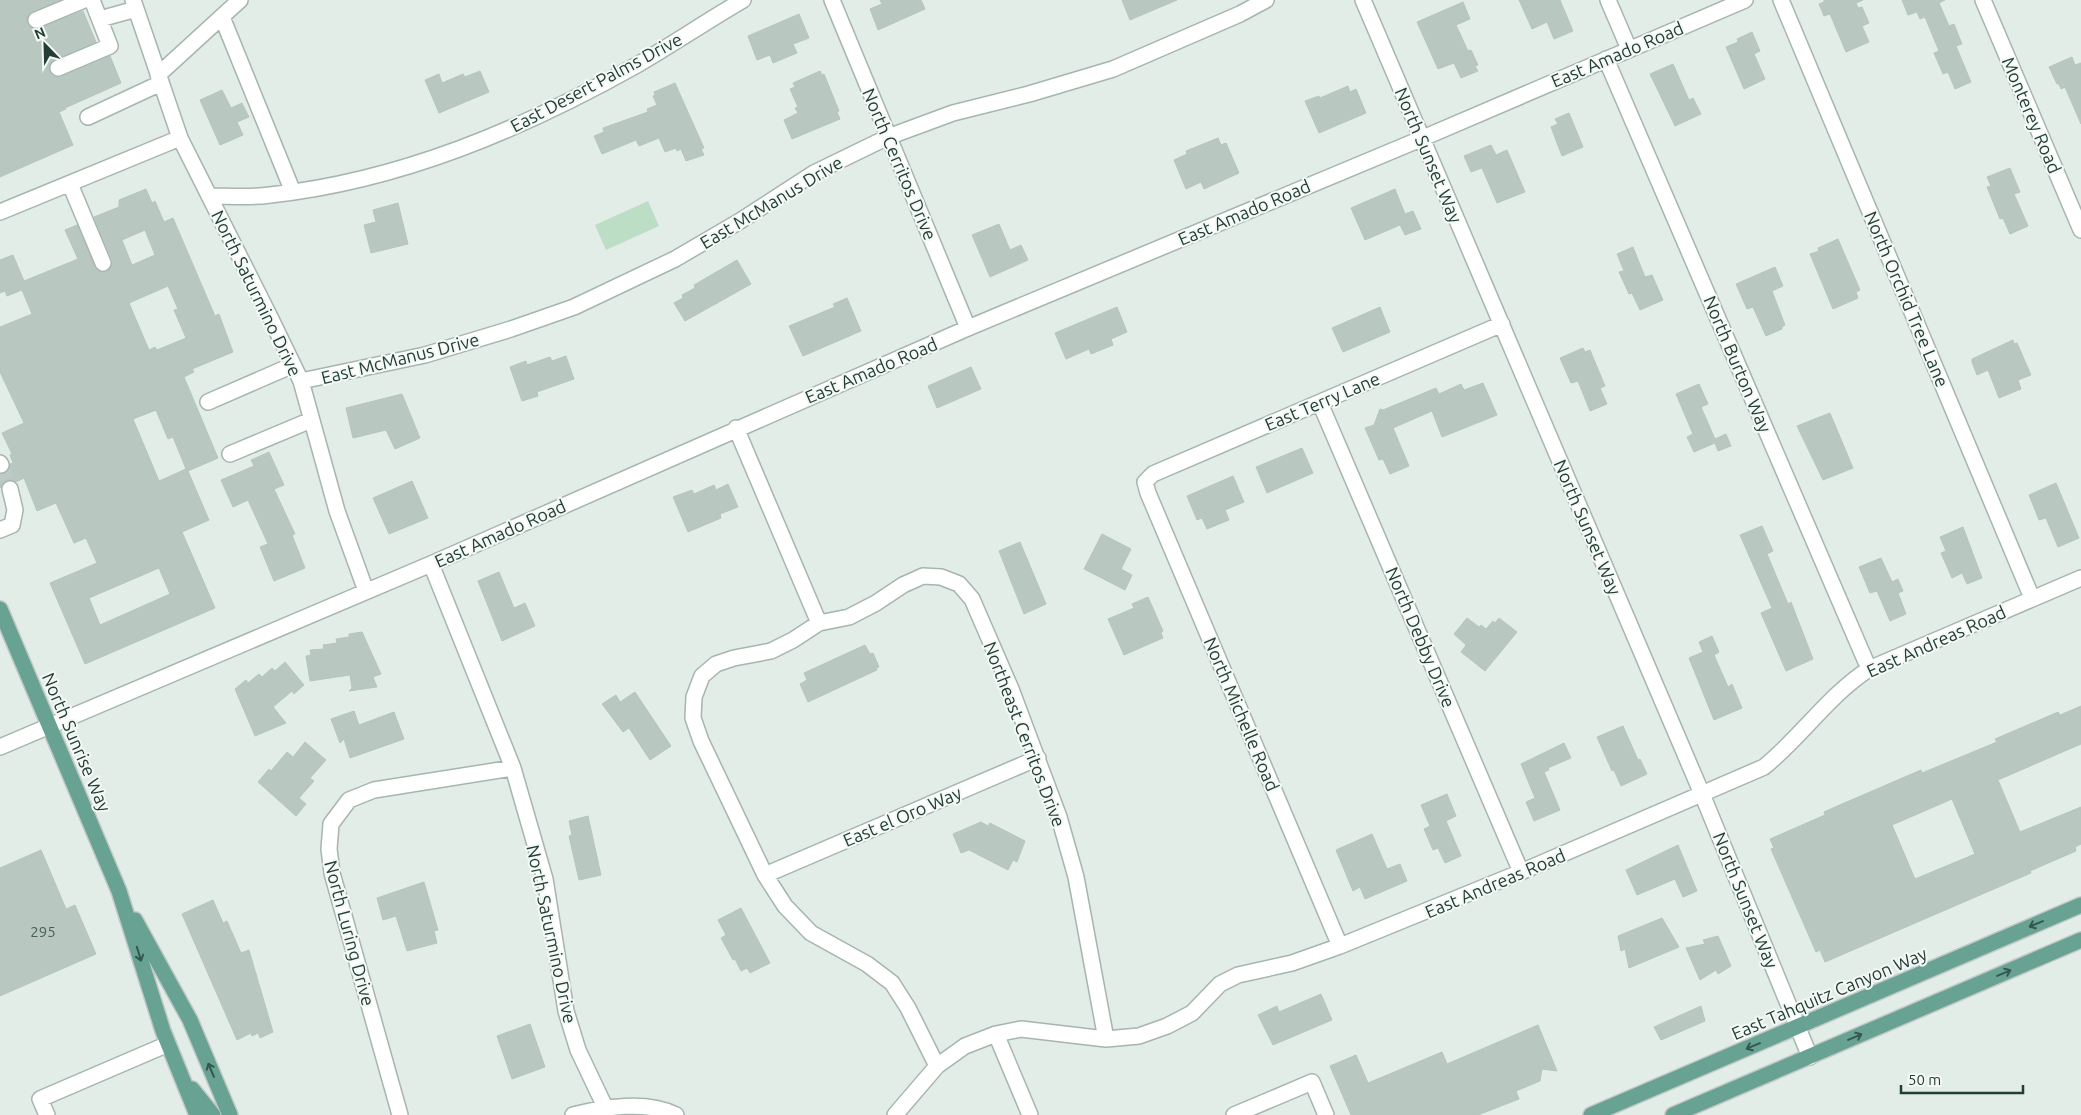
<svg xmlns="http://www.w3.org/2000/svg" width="2081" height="1115" viewBox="0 0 2081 1115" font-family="Ubuntu,sans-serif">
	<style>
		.green { fill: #bcdec5 }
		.building { fill: #b8c8c1; stroke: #b5c6bf; fill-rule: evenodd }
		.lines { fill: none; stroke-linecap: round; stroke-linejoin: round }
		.minor-tunnel { stroke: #bdcac5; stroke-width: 15; stroke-dasharray: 15 8; stroke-linecap: butt }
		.minor-casing { stroke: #a6b5af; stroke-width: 18 }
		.major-casing { stroke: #c1c9c7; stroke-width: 18 }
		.minor { stroke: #fff; stroke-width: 15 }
		.major { stroke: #68a293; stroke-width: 15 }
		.oneway { stroke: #34574e }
		.labels { text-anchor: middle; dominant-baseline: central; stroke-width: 4; stroke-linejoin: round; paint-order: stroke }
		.number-label { font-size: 15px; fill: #48605a }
		.street-label { font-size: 18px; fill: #233e37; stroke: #f4f9f6 }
	</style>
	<rect width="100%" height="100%" fill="#e3ede8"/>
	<path class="green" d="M648,201L659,226L606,250L595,225Z"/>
	<path class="building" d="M0,0H60L29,14L27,23L30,27L35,29L83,11L96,42L54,60L49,66L50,72L53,76L61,77L110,56L121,83L65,108L66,109L59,112L73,145L0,177Z
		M880,0H921L925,9L878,30L870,9L882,4Z
		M1122,0H1177L1130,20Z
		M1519,0H1560L1573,31L1554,39L1547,22L1532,29Z
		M1824,0H1863L1856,3L1858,8L1862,7L1869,23L1862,26L1869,42L1846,52L1830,14L1824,16L1819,4L1824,2Z
		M1902,0H1945L1939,3L1949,26L1954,24L1962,44L1956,46L1971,82L1955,89L1948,72L1943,74L1934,53L1939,51L1925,17L1920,19L1917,12L1908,15Z
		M1463,2L1470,19L1456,25L1468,51L1471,50L1478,65L1475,66L1478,71L1461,78L1454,63L1438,69L1417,22Z
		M799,14L809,38L793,44L797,53L773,63L770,55L757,60L748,36Z
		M1752,32L1760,51L1754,54L1765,79L1744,89L1726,47L1738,42L1737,39Z
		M2072,57L2075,65L2081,63V124L2065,87L2061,89L2059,84H2057L2049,67Z
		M1673,64L1689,100L1693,98L1701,114L1675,126L1650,74Z
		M480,71L489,92L439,113L425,80L439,74L442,83L463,74L465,77Z
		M820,71L822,75L824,74L839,111L837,112L840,119L792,139L784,120L798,113L795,108L798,107L790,89L795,87L793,83Z
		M675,83L704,148L701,149L704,155L686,161L681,149L677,151L676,148L665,152L659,138L639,146L636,140L602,154L594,136L604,132L603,128L648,112L647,109L657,105L653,96L655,95L654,92Z
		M1348,86L1350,92L1356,89L1366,113L1319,133L1305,101L1319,96L1320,98Z
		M222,90L231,108L242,103L249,117L237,122L243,135L220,145L200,100Z
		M1569,113L1583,147L1562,156L1551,127L1558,124L1555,119Z
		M1218,138L1221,145L1226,143L1239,173L1204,189L1201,182L1186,189L1174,160L1187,154L1186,151Z
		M1491,145L1496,155L1507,150L1525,192L1497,203L1482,168L1471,172L1464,156Z
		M2010,168L2020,192L2014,194L2028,226L2010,234L2003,218L2000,219L1987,187L1991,186L1987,177Z
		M146,189L152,203L155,201L164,222L173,218L215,316L219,314L233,352L192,369L194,372L184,377L218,458L188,471L209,520L182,532L215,608L85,664L50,583L97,563L86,538L74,543L56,503L37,511L24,478L16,482L7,480L0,488V474L6,473L9,470L10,464L13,463L10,455L12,454L2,433L24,423L0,372V327L32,314L22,290L7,296L5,291L0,293V260L13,255L24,281L78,259L65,230L77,225L95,267L101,272L107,271L112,265V260L94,217L119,207V200ZM145,230L155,255L132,265L122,240ZM168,286L178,309L174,310L186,338L157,350L155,347L149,350L129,303ZM156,410L168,439L173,437L186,469L159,481L133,419ZM159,568L170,594L100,625L89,598Z
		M1395,189L1405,214L1413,211L1421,229L1405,235L1400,225L1365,240L1351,208Z
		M398,203L408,244L371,253L364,225L376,222L373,210Z
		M999,224L1010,250L1021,245L1028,260L990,277L972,235Z
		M1838,239L1860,290L1856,292L1858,298L1833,309L1810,254L1819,251L1818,248Z
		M1633,247L1645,277L1652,275L1663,300L1640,310L1632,293L1629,294L1619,272L1624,271L1617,254Z
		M737,260L751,284L685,321L674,303L683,298L682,295L695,288L694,285Z
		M1775,267L1783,286L1772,291L1785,325L1782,327V329L1766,336L1753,307L1747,309L1736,284Z
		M847,298L861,331L803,356L789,326L835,307L833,304Z
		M1117,307L1127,332L1111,339L1113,345L1091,354L1089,349L1066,359L1055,333Z
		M1380,307L1390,332L1343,352L1332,328Z
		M2013,340L2014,344L2017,343L2031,375L2018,380L2021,389L1999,398L1988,370L1977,375L1972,362V359Z
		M1583,348L1585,352L1590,350L1605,386L1600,388L1607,404L1590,411L1578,381L1571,383L1560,358Z
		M566,356L574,379L537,392L538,396L522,401L510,367L526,361L527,365L550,357L552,361Z
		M971,367L981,389L937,408L928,386Z
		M1483,383L1497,415L1442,437L1432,411L1393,428L1409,466L1390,474L1383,459L1379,460L1365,428L1374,425L1380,409L1383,410L1436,388L1439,394L1461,384L1464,390Z
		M1699,384L1708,404L1701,407L1715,439L1726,434L1731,446L1718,451L1715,443L1694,452L1687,437L1693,434L1676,394Z
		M402,394L420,438L395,449L386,430L353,438L346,408Z
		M1830,413L1853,468L1823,480L1797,426Z
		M1302,448L1313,473L1267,493L1256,467Z
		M269,452L284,485L274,489L295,534L292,535L305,568L274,581L260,547L268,544L248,500L233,507L221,480L254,466L251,460Z
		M1233,476L1244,502L1225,510L1229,520L1207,529L1202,518L1197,520L1187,496Z
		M412,481L428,518L389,534L373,498Z
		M2056,483L2079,538L2058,547L2046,518L2039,520L2029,495Z
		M728,484L738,507L720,514L721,518L688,532L673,497L692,490L694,494L714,485L716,490Z
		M1762,526L1773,551L1767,554L1788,604L1791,602L1813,659L1786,671L1761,613L1772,608L1740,535Z
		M1963,527L1982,578L1967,584L1962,573L1952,578L1941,553L1946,551L1940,537Z
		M1102,534L1131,549L1121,569L1132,575L1125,590L1084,569Z
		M1020,542L1046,604L1024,614L999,551Z
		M1881,558L1892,582L1898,579L1903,591L1898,593L1906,614L1890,621L1877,591L1870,593L1859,567Z
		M499,572L514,608L525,603L535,626L502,641L478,581Z
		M1148,597L1163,631L1161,633L1163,638L1124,655L1108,619L1134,608L1132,604Z
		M1467,618L1479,627L1481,625L1486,629L1493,621L1495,623L1499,618L1517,632L1485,671L1461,652L1466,645L1454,634Z
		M362,632L381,674L373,677L377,687L349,691L352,688L350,675L310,681L306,656L311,655L310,650L324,649L323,645L337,643L336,639L349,637V634Z
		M1712,636L1719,652L1714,655L1728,687L1732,684L1742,708L1714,720L1689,658L1703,652L1699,642Z
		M865,645L870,654L873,653L879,667L876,668L877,670L808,702L800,684L807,680L804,673Z
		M285,662L304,685L294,694L292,691L273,707L286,723L255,736L235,689L246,680L248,683L259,674L262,677L272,668L275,671Z
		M635,692L671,746L650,760L629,728L623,732L602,704L616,695L620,702Z
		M2081,706V744L1998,780L2020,832L2081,807V844L2075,847L2076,851L2030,871L2031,873L1825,962L1820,950L1816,952L1771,849L1774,848L1770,839L1825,815L1824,812L1842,804L1921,770L1922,773L1997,742L1995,739L2058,712L2060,715ZM1952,799L1975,854L1915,879L1892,825Z
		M354,711L359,725L394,712L404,739L350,758L344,739L340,743L331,719Z
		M1623,726L1638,760L1640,759L1647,774L1621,786L1614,770L1612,771L1597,737Z
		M305,742L326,760L310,778L314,781L299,798L306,804L296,816L258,782L269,769L271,771L287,752L293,757Z
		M1564,743L1571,758L1548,768L1549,770L1544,772L1560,810L1534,821L1526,802L1535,798L1521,764Z
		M1447,794L1456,816L1446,821L1461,856L1445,863L1438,848L1433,850L1424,829L1430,826L1421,805Z
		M588,816L601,875L579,880L569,836L572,835L569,821Z
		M981,822L988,826L990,823L1025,841L1017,862L1013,860L1008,870L969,850L961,853L953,834Z
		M1372,834L1387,869L1400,864L1407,881L1365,899L1360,887L1353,891L1336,850Z
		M1678,845L1697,891L1683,897L1675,879L1637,895L1626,870Z
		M41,850L66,909L75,905L96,954L0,996V868Z
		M424,882L438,930L434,931L437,943L407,951L396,916L383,920L377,898Z
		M213,900L223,923L227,921L241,953L249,950L273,1032L260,1038L258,1033L252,1036L251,1033L237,1040L182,914Z
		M741,908L770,963L750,973L747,968L741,971L735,959L733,960L721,938L726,935L718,920Z
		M1662,918L1679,947L1629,968L1625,949L1621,951L1618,936Z
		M1718,936L1731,966L1718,974L1716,970L1700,980L1686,948L1705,944L1703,940Z
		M1321,994L1332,1020L1273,1045L1258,1015L1277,1006L1279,1012Z
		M1701,1006L1705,1021L1661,1040L1654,1027Z
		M530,1024L545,1067L512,1079L497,1036Z
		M1538,1025L1557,1071L1542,1069L1540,1081L1516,1091L1519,1099L1478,1115H1351L1330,1066L1356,1055L1368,1083L1442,1052L1447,1064Z"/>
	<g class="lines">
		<path class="minor-tunnel" d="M1,465L10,489"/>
		<g class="minor-casing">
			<path id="minor" d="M133,0L180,138L270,317L301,381L337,511L366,591
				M832,0L968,328
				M1363,0L1702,794L1810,1057
				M1608,0L1629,49
				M1781,0L2032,598
				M1983,0L2081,230
				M222,17L293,192
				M100,19L136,9
				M36,20L84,0
				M1606,59L1869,669
				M58,68L110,46L92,0
				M158,75L240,0
				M88,117L161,83
				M70,184L103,263
				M209,196C229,196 250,198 270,195C400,181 523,129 637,65C673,44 707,21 743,0
				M0,212L180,138
				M301,381L425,355L511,329L574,307L675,259L740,221L814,173L888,137L953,113L1029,94L1113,69L1240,14L1266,0
				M208,402L293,365
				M1320,403L1521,872
				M736,428L819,623
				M230,454L311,420
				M0,463L1,465
				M0,530L12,525L15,510L10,489
				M431,564L513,768L545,879L566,1011L578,1050L605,1107
				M0,747L431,564L968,328L1423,138L1745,0
				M765,875L1038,758
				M1340,946L1148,493L1145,482L1153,474L1502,324
				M996,1034L1030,1115
				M937,1066L908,1008L892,983L867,964L811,933L785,906L765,875L701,741L693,718L694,697L702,676L716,664L734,658L771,651L793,640L819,623L849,617L876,603L903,585L923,576L941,577L959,584L972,599L1011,689L1059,817L1076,877L1106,1039
				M47,1115L40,1099L168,1044
				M400,1115L332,873L329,849L331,824L349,800L374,790L513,768
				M573,1115C603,1107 647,1100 676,1115
				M895,1115L937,1066L965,1046L996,1034L1021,1029L1106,1039L1139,1036L1167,1026L1192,1013L1220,984L1238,975L1292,963L1340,946L1521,872L1764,767C1801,737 1829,695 1869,669L2081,578
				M1234,1115L1312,1082L1326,1115"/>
		</g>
		<g class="major-casing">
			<path id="major" d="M0,609L119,891L163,1031L197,1115
				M135,920L190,1020L230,1115
				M192,1089L213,1115
				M1591,1115L2081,905
				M1673,1115L2081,940"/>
		</g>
		<use href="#minor" class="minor"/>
		<use href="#major" class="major"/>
	</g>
	<defs><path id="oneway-shaft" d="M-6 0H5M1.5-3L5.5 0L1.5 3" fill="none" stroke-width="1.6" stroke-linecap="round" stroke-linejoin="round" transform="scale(1.25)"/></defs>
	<g class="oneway">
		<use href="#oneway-shaft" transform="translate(2036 924) rotate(157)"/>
		<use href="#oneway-shaft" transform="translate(139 954) rotate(73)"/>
		<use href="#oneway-shaft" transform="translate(2004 973) rotate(-23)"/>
		<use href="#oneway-shaft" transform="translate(1855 1037) rotate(-23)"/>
		<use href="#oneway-shaft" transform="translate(1753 1046) rotate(157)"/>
		<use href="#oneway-shaft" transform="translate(211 1070) rotate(-113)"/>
	</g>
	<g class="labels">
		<g class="number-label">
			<text x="43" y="931">295</text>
		</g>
		<g class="street-label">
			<text transform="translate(1617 54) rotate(-23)">East Amado Road</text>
			<text transform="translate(596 82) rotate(-28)">East Desert Palms Drive</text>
			<text transform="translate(2032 115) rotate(67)">Monterey Road</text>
			<text transform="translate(1429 155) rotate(67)">North Sunset Way</text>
			<text transform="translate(900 164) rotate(67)">North Cerritos Drive</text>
			<text transform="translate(771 202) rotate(-31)">East McManus Drive</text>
			<text transform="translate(1244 212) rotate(-23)">East Amado Road</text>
			<text transform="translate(257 293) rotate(64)">North Saturmino Drive</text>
			<text transform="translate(1907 299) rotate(67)">North Orchid Tree Lane</text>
			<text transform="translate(400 358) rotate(-14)">East McManus Drive</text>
			<text transform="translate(1738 364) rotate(67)">North Burton Way</text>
			<text transform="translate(871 370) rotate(-23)">East Amado Road</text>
			<text transform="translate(1322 401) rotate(-23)">East Terry Lane</text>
			<text transform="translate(1588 527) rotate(67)">North Sunset Way</text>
			<text transform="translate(500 533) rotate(-24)">East Amado Road</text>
			<text transform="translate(1421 637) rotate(67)">North Debby Drive</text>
			<text transform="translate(1936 641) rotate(-24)">East Andreas Road</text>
			<text transform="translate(1242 714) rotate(67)">North Michelle Road</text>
			<text transform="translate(1025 734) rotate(69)">Northeast Cerritos Drive</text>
			<text transform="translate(77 742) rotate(67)">North Sunrise Way</text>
			<text transform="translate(902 816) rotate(-23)">East el Oro Way</text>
			<text transform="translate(1495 883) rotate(-23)">East Andreas Road</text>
			<text transform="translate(1746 900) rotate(68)">North Sunset Way</text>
			<text transform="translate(350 933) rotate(75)">North Luring Drive</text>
			<text transform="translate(552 934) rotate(78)">North Saturmino Drive</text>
			<text transform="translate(1829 993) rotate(-23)">East Tahquitz Canyon Way</text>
		</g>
	</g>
	<g transform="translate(45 45) rotate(337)" stroke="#f4f9f6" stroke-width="4" paint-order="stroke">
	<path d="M0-4L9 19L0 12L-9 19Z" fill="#233e37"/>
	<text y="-8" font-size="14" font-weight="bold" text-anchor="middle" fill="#233e37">N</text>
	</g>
	<path d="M1901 1085v8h122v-8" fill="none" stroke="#233e37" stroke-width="2.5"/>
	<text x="1908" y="1085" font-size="15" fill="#233e37" stroke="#f4f9f6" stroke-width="4" paint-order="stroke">50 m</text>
</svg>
